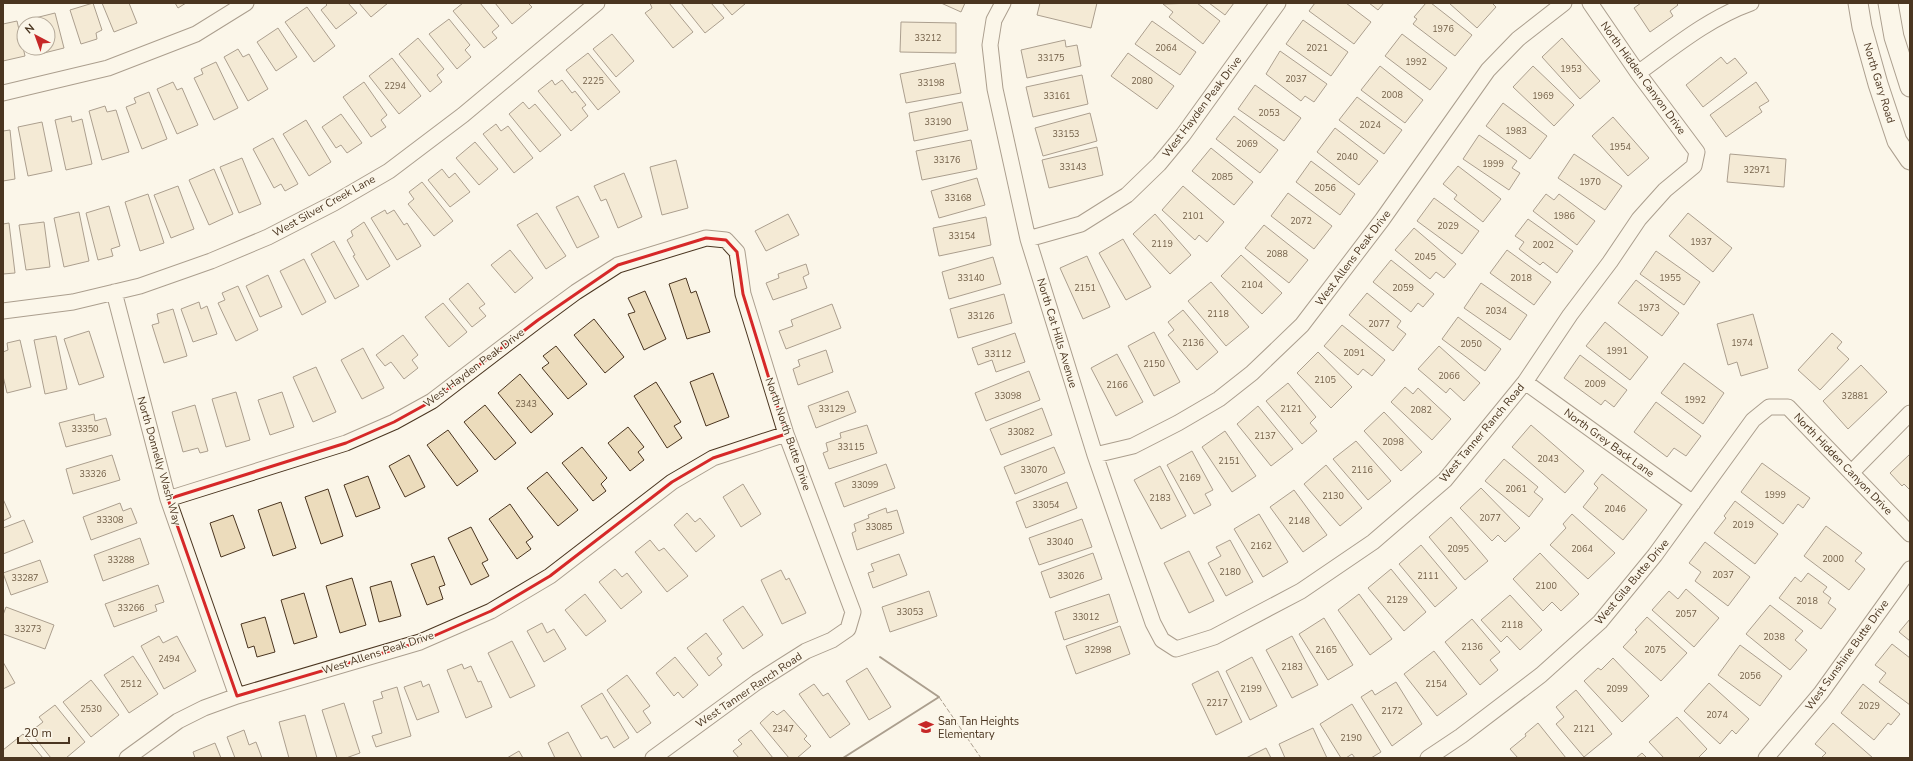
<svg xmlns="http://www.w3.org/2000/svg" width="1913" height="761" viewBox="0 0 1913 761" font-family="'Nunito Sans',sans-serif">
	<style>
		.building { fill: #ecdcbc; stroke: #4a3520 }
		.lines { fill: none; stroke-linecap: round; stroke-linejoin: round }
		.minor-casing { stroke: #4a3520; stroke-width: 17 }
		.tertiary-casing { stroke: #4a3520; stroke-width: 21 }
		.minor { stroke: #fbf6e9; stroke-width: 15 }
		.tertiary { stroke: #fbf6e9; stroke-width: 19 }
		.fence { stroke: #4a3520; stroke-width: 1; stroke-dasharray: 5 2; stroke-linecap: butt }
		.wall { stroke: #4a3520; stroke-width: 2 }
		.marked { fill: none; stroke: #d62828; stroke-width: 3; stroke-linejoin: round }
		.labels { text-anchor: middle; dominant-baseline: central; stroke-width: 3; stroke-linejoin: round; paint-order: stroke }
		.number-label { font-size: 9px; fill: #725f47 }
		.street-label { font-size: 11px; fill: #4a3520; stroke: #fbf6e9 }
		.poi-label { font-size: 11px; fill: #4a3520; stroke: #fbf6e9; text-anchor: start }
	</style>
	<rect width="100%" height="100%" fill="#fbf6e9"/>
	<path class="building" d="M93,3L102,30L96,33L97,39L81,44L70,10Z
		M102,3H129L137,23L114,32Z
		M175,3H186L178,8Z
		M325,3H348L357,13L336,29L321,10L327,5Z
		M359,3H388L371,17Z
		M463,3H480L499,26L492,32L497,38L484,48L453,11Z
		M495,3H528L532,7L512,24Z
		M669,3L693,32L673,48L645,13L652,8L650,3Z
		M681,3H711L724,18L705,33Z
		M722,3H746L732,15Z
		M941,3H965L961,12Z
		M1040,3H1097L1091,28L1037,15Z
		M1197,3L1220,21L1203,44L1169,17L1173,12L1163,4Z
		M1209,3H1234L1225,15Z
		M1315,3H1346L1371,22L1354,44L1309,11Z
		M1369,3H1384L1378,10Z
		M1426,3H1431L1472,35L1455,56L1413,24L1417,19L1414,17Z
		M1449,3H1492L1496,7L1477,28Z
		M1641,3H1676L1678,5L1670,11L1673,16L1650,32L1634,8Z
		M307,7L335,46L314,62L285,22Z
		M55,13L64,48L40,54L38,48H48V24H32L31,19Z
		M449,19L470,45L465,50L471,57L457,69L429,34Z
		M1303,20L1348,52L1331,76L1286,44Z
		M17,21L25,56L3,61V24Z
		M1152,21L1196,52L1180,75L1135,44Z
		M901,22L956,23V53L900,52Z
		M278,28L297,57L276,71L257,42Z
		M612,34L634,61L616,77L593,49Z
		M1402,34L1447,68L1430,90L1385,56Z
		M418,38L444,69L437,75L442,82L430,92L399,54Z
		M1562,38L1600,81L1580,99L1542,57Z
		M1065,40L1066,47L1077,45L1081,66L1027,78L1021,50Z
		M238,49L243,57L249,54L268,89L248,101L224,57Z
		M1280,51L1327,84L1314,102L1305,96L1301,101L1266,74Z
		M588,53L620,92L598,110L566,70Z
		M1128,53L1174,86L1157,109L1111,76Z
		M1721,57L1727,64L1735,58L1747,73L1703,107L1686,85Z
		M392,58L421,96L399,114L369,76Z
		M216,62L238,108L214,120L194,78L203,74L201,69Z
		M955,63L961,93L906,103L900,74Z
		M1380,66L1423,100L1405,123L1361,90Z
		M1533,66L1574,105L1554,126L1513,87Z
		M1082,75L1088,104L1033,117L1026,87Z
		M552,80L555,85L562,80L572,93L575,91L586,105L582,108L588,116L571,131L538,91Z
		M173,82L177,90L182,88L198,125L177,134L157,89Z
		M364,82L387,115L381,120L386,127L371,137L343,97Z
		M1756,82L1769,101L1759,107L1762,112L1726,137L1710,115Z
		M1255,85L1301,118L1284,141L1238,109Z
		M149,92L167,139L142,149L126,107L136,103L134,98Z
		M1357,97L1402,130L1384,154L1339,120Z
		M523,102L529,109L535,104L561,135L540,152L509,114Z
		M962,102L968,130L914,141L909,113Z
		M1503,103L1547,136L1530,159L1486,126Z
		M105,106L107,112L116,110L129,152L102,160L89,111Z
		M1090,113L1097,141L1043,156L1035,128Z
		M341,114L362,143L347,153L341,145L336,148L322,127Z
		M71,116L72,122L82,119L92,164L66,170L55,120Z
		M1234,116L1278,150L1260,173L1216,139Z
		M1613,117L1649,158L1628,176L1592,136Z
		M306,120L331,162L309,176L283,134Z
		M42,122L52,171L28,176L18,127Z
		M496,124L501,131L508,126L533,158L514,173L483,134Z
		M1335,128L1378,161L1359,185L1317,152Z
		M10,130L15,179L3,181V131Z
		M1479,135L1517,161L1512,168L1520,173L1509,190L1463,159Z
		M273,138L298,184L285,191L281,184L274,188L253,149Z
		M971,140L977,169L922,180L916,151Z
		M475,142L498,169L479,185L456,158Z
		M1097,147L1103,175L1049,188L1042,160Z
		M1211,148L1253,182L1234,205L1192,171Z
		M1574,154L1622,186L1605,210L1558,178Z
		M1730,154L1786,159L1784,187L1727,182Z
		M242,158L261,204L239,213L220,167Z
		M676,160L688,208L662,215L650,167Z
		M1311,161L1355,194L1340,215L1296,182Z
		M1458,166L1501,199L1483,222L1454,199L1457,195L1443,184Z
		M214,169L233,214L209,225L189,180Z
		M442,169L449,178L455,173L470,192L450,207L428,180Z
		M624,173L642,217L618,228L606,199L601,201L594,186Z
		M977,178L985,205L939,218L931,191Z
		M422,182L453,221L434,236L408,204L414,199L409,192Z
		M178,186L194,229L171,238L154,195Z
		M1183,186L1224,222L1207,242L1199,235L1195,240L1162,210Z
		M1288,193L1332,226L1314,249L1271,216Z
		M148,194L164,243L140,251L125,202Z
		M1546,194L1554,200L1559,194L1595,221L1577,245L1533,211Z
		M578,196L599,237L577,248L556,207Z
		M1434,198L1479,231L1462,254L1417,221Z
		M109,206L120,246L111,249L113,256L98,260L86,213Z
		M385,210L387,214L394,210L404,225L407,223L421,246L397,260L371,218Z
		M79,212L89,261L64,267L54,218Z
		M537,213L566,256L546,269L517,225Z
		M1688,213L1732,248L1713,272L1669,236Z
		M788,214L799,235L766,251L755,231Z
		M1155,214L1191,255L1170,274L1133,234Z
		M986,217L991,245L939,256L933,228Z
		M1528,219L1573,251L1557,273L1543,262L1540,265L1519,249L1524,242L1515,236Z
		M44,222L50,267L26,270L19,225Z
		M364,222L390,266L367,280L353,256L355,255L347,240L353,236L351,231Z
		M9,223L15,273L3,274V224Z
		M1264,225L1308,260L1289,283L1245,248Z
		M1414,228L1456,264L1444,278L1436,272L1430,279L1395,250Z
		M1123,239L1151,287L1126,300L1099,253Z
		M334,241L359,286L335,299L311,254Z
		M510,250L533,278L515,293L491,265Z
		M1507,250L1551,282L1534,305L1490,273Z
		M1656,251L1700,282L1684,305L1640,274Z
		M1241,255L1282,293L1262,314L1221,276Z
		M1087,256L1110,307L1083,319L1060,268Z
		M993,257L1001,284L949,299L942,272Z
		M304,259L326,302L302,315L280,271Z
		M1391,260L1434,294L1423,307L1418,303L1411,312L1373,282Z
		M806,264L809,274L803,277L807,288L773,300L766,283L779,278L778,274Z
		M268,275L282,307L260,317L246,286Z
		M686,278L691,293L696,291L710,332L687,339L669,284Z
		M1636,280L1679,313L1662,336L1618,303Z
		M1211,282L1249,327L1226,346L1188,301Z
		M468,283L485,304L479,308L486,316L472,327L449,299Z
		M1481,283L1527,315L1510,340L1464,308Z
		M238,286L258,330L236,341L218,303L225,300L222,293Z
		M645,291L666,339L644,350L628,314L635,312L628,298Z
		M1367,293L1401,321L1397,327L1406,334L1393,351L1349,315Z
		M1004,294L1012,323L958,338L950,309Z
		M199,302L201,309L207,306L217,334L193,342L181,309Z
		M443,303L467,332L449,347L425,317Z
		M832,304L841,328L786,349L779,331L793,326L791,320Z
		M173,309L187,356L164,363L152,325L159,323L157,314Z
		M1183,310L1218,352L1197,370L1168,335L1174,330L1168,322Z
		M1753,314L1768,368L1741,376L1737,362L1728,365L1717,324Z
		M1458,317L1501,349L1485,371L1442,339Z
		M594,319L624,357L605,373L574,335Z
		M1605,322L1648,357L1630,380L1586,346Z
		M1342,325L1385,360L1372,376L1363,369L1358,375L1324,346Z
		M89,331L104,377L79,385L64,339Z
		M1154,332L1180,382L1154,396L1128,346Z
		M1015,333L1025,362L996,372L992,360L978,365L972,348Z
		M1832,333L1842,342L1837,348L1849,359L1820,390L1798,370Z
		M403,335L418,355L412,360L418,368L404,379L391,362L385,366L376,355Z
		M56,336L67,389L45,394L34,340Z
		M20,340L31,387L7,393L3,376V352L8,350L7,343Z
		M556,346L587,384L568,399L542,368L549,363L543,356Z
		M1439,346L1480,383L1464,401L1450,388L1446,393L1418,369Z
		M363,348L384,388L362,399L341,360Z
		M826,350L833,372L798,385L793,369L800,366L798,360Z
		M1318,352L1352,387L1331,408L1297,373Z
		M1117,354L1143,402L1116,416L1091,368Z
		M1580,355L1627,390L1614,407L1605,400L1601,405L1564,378Z
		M1684,363L1724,393L1703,424L1661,393Z
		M1861,365L1887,392L1848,429L1823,401Z
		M316,367L336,412L313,422L293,377Z
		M1029,371L1040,400L986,421L975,393Z
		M713,373L729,417L706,426L690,382Z
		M520,374L553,414L531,433L498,393Z
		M656,382L681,422L674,426L682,438L667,448L634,396Z
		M1288,383L1316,417L1310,423L1317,431L1302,444L1266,401Z
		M1405,387L1413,394L1418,388L1451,419L1432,440L1391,402Z
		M848,391L856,412L816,428L808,406Z
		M236,392L250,440L226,447L212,399Z
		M282,392L294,427L270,435L258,400Z
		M1656,402L1701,436L1686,456L1674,448L1667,457L1634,432Z
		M195,405L208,451L200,453L198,448L183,452L172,412Z
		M485,405L516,443L495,460L464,422Z
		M1258,406L1293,449L1271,466L1237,424Z
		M1042,408L1052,435L1001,455L990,429Z
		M1384,412L1422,452L1401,471L1364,431Z
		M94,414L95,421L106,418L111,435L66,447L59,423Z
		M867,425L877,453L829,469L823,453L828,451L826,443L841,438L840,433Z
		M1531,425L1584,471L1565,493L1512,447Z
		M628,427L644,447L638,452L644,460L630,471L608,443Z
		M448,430L478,471L457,486L427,445Z
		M1225,431L1256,476L1232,492L1202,447Z
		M1356,441L1391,481L1368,500L1333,459Z
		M582,447L607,478L601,484L606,491L593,501L562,463Z
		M1054,447L1065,473L1015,494L1004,467Z
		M1192,451L1213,490L1205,494L1211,505L1194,514L1167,465Z
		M1910,454V490L1904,484L1902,486L1890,473Z
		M112,455L120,480L73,494L66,469Z
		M409,455L425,487L405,497L389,466Z
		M1504,459L1538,487L1534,492L1543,499L1529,517L1485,481Z
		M1762,463L1810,498L1803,508L1798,504L1783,524L1741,492Z
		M886,464L895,488L844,507L835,483Z
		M1326,465L1362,508L1340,526L1304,484Z
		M1160,466L1186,516L1161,529L1134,480Z
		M547,472L578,510L558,526L527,488Z
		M1602,474L1647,510L1623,540L1583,507L1598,488L1594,484Z
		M368,476L380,508L356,517L344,485Z
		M1067,482L1077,508L1026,528L1016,502Z
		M743,484L761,514L741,527L723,497Z
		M1481,488L1520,528L1505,542L1498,535L1492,541L1460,508Z
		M328,489L343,536L321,544L305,497Z
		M1294,490L1327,535L1303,552L1270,507Z
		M3,499L11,517L3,521Z
		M1735,501L1778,534L1755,564L1714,533L1726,518L1724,516Z
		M281,502L296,548L273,556L258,510Z
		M120,503L123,511L131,508L137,523L91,540L83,517Z
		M510,504L533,537L526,542L531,549L517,559L489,519Z
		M886,508L887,513L897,510L904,533L857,550L852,533L856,531L854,524L869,518L868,515Z
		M687,513L695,522L700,518L715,536L696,552L674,525Z
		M1259,514L1288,562L1263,577L1234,529Z
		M1572,514L1615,553L1588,579L1550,545L1566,528L1563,524Z
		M233,515L245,548L221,557L210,523Z
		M1451,517L1488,561L1465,580L1429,537Z
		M1082,519L1092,547L1039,565L1029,538Z
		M24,520L33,542L3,554V528Z
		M1826,526L1862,553L1855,561L1865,569L1849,590L1804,556Z
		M471,527L488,560L482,563L489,576L471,585L448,538Z
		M140,538L149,564L103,581L94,555Z
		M650,540L659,551L664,548L688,576L667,592L635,552Z
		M1230,540L1253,582L1226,596L1208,563L1221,556L1216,547Z
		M1705,542L1750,577L1728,606L1695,581L1701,572L1689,563Z
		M1421,545L1457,588L1435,607L1399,564Z
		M1189,551L1214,601L1189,613L1164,563Z
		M1093,553L1102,579L1050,598L1041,572Z
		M1540,553L1579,594L1561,611L1552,602L1543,611L1513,579Z
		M899,554L907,575L873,588L868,573L874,571L871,564Z
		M434,556L445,585L439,587L443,599L427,605L411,564Z
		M40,560L48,582L11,595L3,573Z
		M615,569L622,577L627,573L642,592L621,609L599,582Z
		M1391,569L1426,612L1404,631L1368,588Z
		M781,570L786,580L789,578L806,613L782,624L761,580Z
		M1808,573L1827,587L1823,592L1831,598L1828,603L1836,609L1821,629L1779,598L1795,577L1801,582Z
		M352,578L366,625L340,633L326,586Z
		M391,581L401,616L379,622L370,587Z
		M158,585L164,602L155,605L157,611L114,627L105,604Z
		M1686,589L1719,618L1694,647L1652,610L1669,591L1678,599Z
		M929,591L937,616L890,632L882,607Z
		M304,593L317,637L294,644L281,600Z
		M585,594L606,621L586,636L565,610Z
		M1109,594L1118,622L1064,640L1055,612Z
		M1359,594L1392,639L1370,655L1338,610Z
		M1510,595L1542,630L1520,650L1507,636L1501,642L1481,620Z
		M1770,605L1803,631L1795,640L1807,650L1790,670L1746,634Z
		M743,606L763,635L743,649L723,620Z
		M6,607L54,625L45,649L3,634V615Z
		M265,617L275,652L257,657L254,646L248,648L241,624Z
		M1647,617L1687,653L1661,681L1623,647L1637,632L1635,630Z
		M1324,618L1353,665L1328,680L1299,634Z
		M1472,619L1500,652L1490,660L1498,670L1480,685L1445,642Z
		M1910,619V641L1899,632Z
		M542,623L547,633L554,629L566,649L544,662L527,631Z
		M1120,626L1130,654L1076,674L1066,646Z
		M706,633L722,654L717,658L722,665L709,676L687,648Z
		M159,636L163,643L177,636L196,671L164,689L141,646Z
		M1292,636L1318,685L1292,698L1266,650Z
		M512,641L535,686L510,698L488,653Z
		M1892,644L1910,658V705L1879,682L1886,673L1875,665Z
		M1740,645L1782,676L1760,706L1718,675Z
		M1434,651L1467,694L1437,716L1404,674Z
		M133,656L158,694L129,713L104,675Z
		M675,657L698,685L683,698L678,692L674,696L656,673Z
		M1252,657L1277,706L1250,720L1226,671Z
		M1613,658L1649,696L1622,722L1584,681L1598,668L1601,670Z
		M3,662L15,683L3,689Z
		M462,664L464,669L471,666L478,682L481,681L492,707L466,718L447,670Z
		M867,668L891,707L869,720L846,681Z
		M1218,671L1242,722L1216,735L1192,684Z
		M627,675L650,706L643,711L651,723L637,733L607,690Z
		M91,680L119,715L91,737L63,702Z
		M421,681L423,687L429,684L439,712L417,720L404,687Z
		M1396,682L1422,724L1392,746L1361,697L1372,690L1375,695Z
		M1709,683L1749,719L1736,734L1732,730L1720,744L1684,711Z
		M814,684L823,696L828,693L850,724L830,738L799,694Z
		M1863,684L1900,714L1891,725L1888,723L1874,740L1841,713Z
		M397,687L411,736L376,747L372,736L382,733L373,701L383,698L381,692Z
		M1576,690L1612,734L1584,757L1556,724L1564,717L1556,707Z
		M602,693L629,738L614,748L607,736L601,739L581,706Z
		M344,703L360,753L346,758H337L322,710Z
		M1352,704L1381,752L1371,758H1355L1352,754L1346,758H1341L1320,724Z
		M55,705L85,742L66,758H51L30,732L43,722L39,717Z
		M784,710L807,736L804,739L811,746L797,758H789L760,723L773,711L777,715Z
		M305,715L317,758H289L279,722Z
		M1677,717L1707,749L1699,757L1700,758H1664L1649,742Z
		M1538,723L1566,758H1518L1510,749L1526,736L1525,734Z
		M1833,723L1873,758H1821L1826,753L1815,744Z
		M1313,728L1327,758H1285L1279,744Z
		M244,730L249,745L256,742L262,758H235L227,737Z
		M751,730L773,758H739L733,751L742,744L738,740Z
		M568,732L582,758H555L548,743Z
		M23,734L43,758H3V750Z
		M215,743L221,758H195L193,752Z
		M1266,748L1271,758H1246Z
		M519,751L523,758H507Z
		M1642,753L1647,758H1636Z"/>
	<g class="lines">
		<g class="minor-casing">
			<path id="minor" d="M1003,3L994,20L990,45L995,89L1028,239L1095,455L1153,623L1162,640L1176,649L1214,637L1301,591L1373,542L1445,480L1525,382L1570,315L1610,262L1639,219L1665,190L1694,166L1697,152L1638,73L1590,3
				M1638,73C1674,47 1709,18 1751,3
				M3,93L108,68L196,34L246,3
				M1028,239L1081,224L1127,195L1159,164L1183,135L1278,3
				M114,292L168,499L237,696
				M3,311L73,302L140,286L211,261L268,237L334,203L389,171L463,115L597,3
				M1525,382L1693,503
				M1095,455L1133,446L1178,423L1219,399L1252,373L1302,325L1382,220L1488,70L1518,39L1564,3
				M1851,473L1910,413
				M168,499L346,443L394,422L432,401L538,320L576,292L618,265L706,238L726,240L737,252L743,294L786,434L853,612L848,629L832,640L806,651L757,682L653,758
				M127,758L178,721L204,708L237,696L420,642L491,611L550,576L672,482L713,458L786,434
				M1428,758L1461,736L1541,675L1600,622L1655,555L1753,420L1769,407H1788L1910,534
				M1766,758L1821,693L1910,569"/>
		</g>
		<g class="tertiary-casing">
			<path id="tertiary" d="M1858,3L1862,27L1878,84L1897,141L1910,160
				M1888,3L1894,37L1910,87"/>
		</g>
		<use href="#minor" class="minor"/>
		<use href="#tertiary" class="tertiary"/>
		<path class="fence" d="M939,697L981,758"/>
		<path class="wall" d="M843,758L939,697L880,657"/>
	</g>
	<path d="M0 0H1913V761H0ZM706,238L726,240L737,252L743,294L786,434L713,458L672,482L550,576L491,611L420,642L237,696L168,499L346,443L394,422L432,401L538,320L618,265Z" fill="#fbf6e9" fill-opacity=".55" fill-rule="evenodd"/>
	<path class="marked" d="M706,238L726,240L737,252L743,294L786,434L713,458L672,482L550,576L491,611L420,642L237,696L168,499L346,443L394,422L432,401L538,320L618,265Z"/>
	<defs>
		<g id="school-bare" transform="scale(1.2)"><path d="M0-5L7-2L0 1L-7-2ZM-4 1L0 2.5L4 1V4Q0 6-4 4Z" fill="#c62828" stroke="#fbf6e9" stroke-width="2.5" paint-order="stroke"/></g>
	</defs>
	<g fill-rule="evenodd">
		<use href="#school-bare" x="926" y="727"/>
	</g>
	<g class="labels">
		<g class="number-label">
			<text x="1443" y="29">1976</text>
			<text x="928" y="38">33212</text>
			<text x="1166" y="48">2064</text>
			<text x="1317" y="48">2021</text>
			<text x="1051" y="58">33175</text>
			<text x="1416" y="62">1992</text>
			<text x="1571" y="69">1953</text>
			<text x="1296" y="79">2037</text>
			<text x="593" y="81">2225</text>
			<text x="1142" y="81">2080</text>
			<text x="931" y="83">33198</text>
			<text x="395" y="86">2294</text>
			<text x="1392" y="95">2008</text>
			<text x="1057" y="96">33161</text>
			<text x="1543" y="96">1969</text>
			<text x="1269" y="113">2053</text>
			<text x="938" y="122">33190</text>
			<text x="1370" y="125">2024</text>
			<text x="1516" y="131">1983</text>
			<text x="1066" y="134">33153</text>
			<text x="1247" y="144">2069</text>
			<text x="1620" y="147">1954</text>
			<text x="1347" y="157">2040</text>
			<text x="947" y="160">33176</text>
			<text x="1493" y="164">1999</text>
			<text x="1073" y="167">33143</text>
			<text x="1757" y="170">32971</text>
			<text x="1222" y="177">2085</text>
			<text x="1590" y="182">1970</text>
			<text x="1325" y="188">2056</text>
			<text x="958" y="198">33168</text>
			<text x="1193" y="216">2101</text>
			<text x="1564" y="216">1986</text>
			<text x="1301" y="221">2072</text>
			<text x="1448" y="226">2029</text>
			<text x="962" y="236">33154</text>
			<text x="1701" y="242">1937</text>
			<text x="1162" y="244">2119</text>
			<text x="1543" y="245">2002</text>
			<text x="1277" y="254">2088</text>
			<text x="1425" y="257">2045</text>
			<text x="971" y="278">33140</text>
			<text x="1521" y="278">2018</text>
			<text x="1670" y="278">1955</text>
			<text x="1252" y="285">2104</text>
			<text x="1085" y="288">2151</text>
			<text x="1403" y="288">2059</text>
			<text x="1649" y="308">1973</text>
			<text x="1496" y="311">2034</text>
			<text x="1218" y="314">2118</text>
			<text x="981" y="316">33126</text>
			<text x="1379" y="324">2077</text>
			<text x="1193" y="343">2136</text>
			<text x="1742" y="343">1974</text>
			<text x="1471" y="344">2050</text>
			<text x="1617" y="351">1991</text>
			<text x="1354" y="353">2091</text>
			<text x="998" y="354">33112</text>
			<text x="1154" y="364">2150</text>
			<text x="1449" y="376">2066</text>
			<text x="1325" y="380">2105</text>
			<text x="1595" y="384">2009</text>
			<text x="1117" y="385">2166</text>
			<text x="1008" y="396">33098</text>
			<text x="1855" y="396">32881</text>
			<text x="1695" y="400">1992</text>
			<text x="526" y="404">2343</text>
			<text x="832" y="409">33129</text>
			<text x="1291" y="409">2121</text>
			<text x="1421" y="410">2082</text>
			<text x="85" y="429">33350</text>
			<text x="1021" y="432">33082</text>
			<text x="1265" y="436">2137</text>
			<text x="1393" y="442">2098</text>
			<text x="851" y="447">33115</text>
			<text x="1548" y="459">2043</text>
			<text x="1229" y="461">2151</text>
			<text x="1034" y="470">33070</text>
			<text x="1362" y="470">2116</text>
			<text x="93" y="474">33326</text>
			<text x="1190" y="478">2169</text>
			<text x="865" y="485">33099</text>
			<text x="1516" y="489">2061</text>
			<text x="1775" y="495">1999</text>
			<text x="1333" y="496">2130</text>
			<text x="1160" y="498">2183</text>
			<text x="1046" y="505">33054</text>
			<text x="1615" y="509">2046</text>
			<text x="1490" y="518">2077</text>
			<text x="110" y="520">33308</text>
			<text x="1299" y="521">2148</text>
			<text x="1743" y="525">2019</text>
			<text x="879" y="527">33085</text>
			<text x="1060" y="542">33040</text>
			<text x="1261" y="546">2162</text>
			<text x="1458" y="549">2095</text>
			<text x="1582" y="549">2064</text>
			<text x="1833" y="559">2000</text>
			<text x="121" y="560">33288</text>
			<text x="1230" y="572">2180</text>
			<text x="1723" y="575">2037</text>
			<text x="1071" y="576">33026</text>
			<text x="1428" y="576">2111</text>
			<text x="25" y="578">33287</text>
			<text x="1546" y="586">2100</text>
			<text x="1397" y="600">2129</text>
			<text x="1807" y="601">2018</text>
			<text x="131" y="608">33266</text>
			<text x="910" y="612">33053</text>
			<text x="1686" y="614">2057</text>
			<text x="1086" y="617">33012</text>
			<text x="1512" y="625">2118</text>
			<text x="28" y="629">33273</text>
			<text x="1774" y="637">2038</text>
			<text x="1472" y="647">2136</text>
			<text x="1098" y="650">32998</text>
			<text x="1326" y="650">2165</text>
			<text x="1655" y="650">2075</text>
			<text x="169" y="659">2494</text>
			<text x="1292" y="667">2183</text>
			<text x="1750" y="676">2056</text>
			<text x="131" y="684">2512</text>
			<text x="1436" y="684">2154</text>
			<text x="1251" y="689">2199</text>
			<text x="1617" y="689">2099</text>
			<text x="1217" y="703">2217</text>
			<text x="1869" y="706">2029</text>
			<text x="91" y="709">2530</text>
			<text x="1392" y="711">2172</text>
			<text x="1717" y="715">2074</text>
			<text x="783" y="729">2347</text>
			<text x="1584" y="729">2121</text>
			<text x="1351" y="738">2190</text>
		</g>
		<g class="street-label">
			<text transform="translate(1643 78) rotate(54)">North Hidden Canyon Drive</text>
			<text transform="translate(1879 83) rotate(73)">North Gary Road</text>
			<text transform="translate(1202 107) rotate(-53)">West Hayden Peak Drive</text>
			<text transform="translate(324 206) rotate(-29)">West Silver Creek Lane</text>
			<text transform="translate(1353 258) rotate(-53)">West Allens Peak Drive</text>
			<text transform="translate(1057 333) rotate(73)">North Cat Hills Avenue</text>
			<text transform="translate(474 368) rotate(-37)">West Hayden Peak Drive</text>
			<text transform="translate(1482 433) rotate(-50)">West Tanner Ranch Road</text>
			<text transform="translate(788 434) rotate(71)">North North Butte Drive</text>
			<text transform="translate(1609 443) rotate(36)">North Grey Back Lane</text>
			<text transform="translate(159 461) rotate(74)">North Donnelly Wash Way</text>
			<text transform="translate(1843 464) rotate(46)">North Hidden Canyon Drive</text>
			<text transform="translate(1632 582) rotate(-50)">West Gila Butte Drive</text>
			<text transform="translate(378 653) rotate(-18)">West Allens Peak Drive</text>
			<text transform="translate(1847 655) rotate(-54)">West Sunshine Butte Drive</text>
			<text transform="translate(749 690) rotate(-34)">West Tanner Ranch Road</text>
		</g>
		<g class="poi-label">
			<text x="938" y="721">San Tan Heights<tspan x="938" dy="13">Elementary</tspan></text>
		</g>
	</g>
	<rect width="1913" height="761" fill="none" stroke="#4a3520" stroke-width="8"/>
	<g transform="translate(36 36) rotate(319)"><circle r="19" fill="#fbf6e9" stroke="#b4a999"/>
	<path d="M0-3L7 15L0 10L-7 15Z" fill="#c62828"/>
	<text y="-6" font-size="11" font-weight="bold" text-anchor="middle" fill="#4a3520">N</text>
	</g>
	<path d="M18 737v6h51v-6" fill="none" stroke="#4a3520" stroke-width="2"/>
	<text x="24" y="737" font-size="12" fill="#4a3520" stroke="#fbf6e9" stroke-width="3" paint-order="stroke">20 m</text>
</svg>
